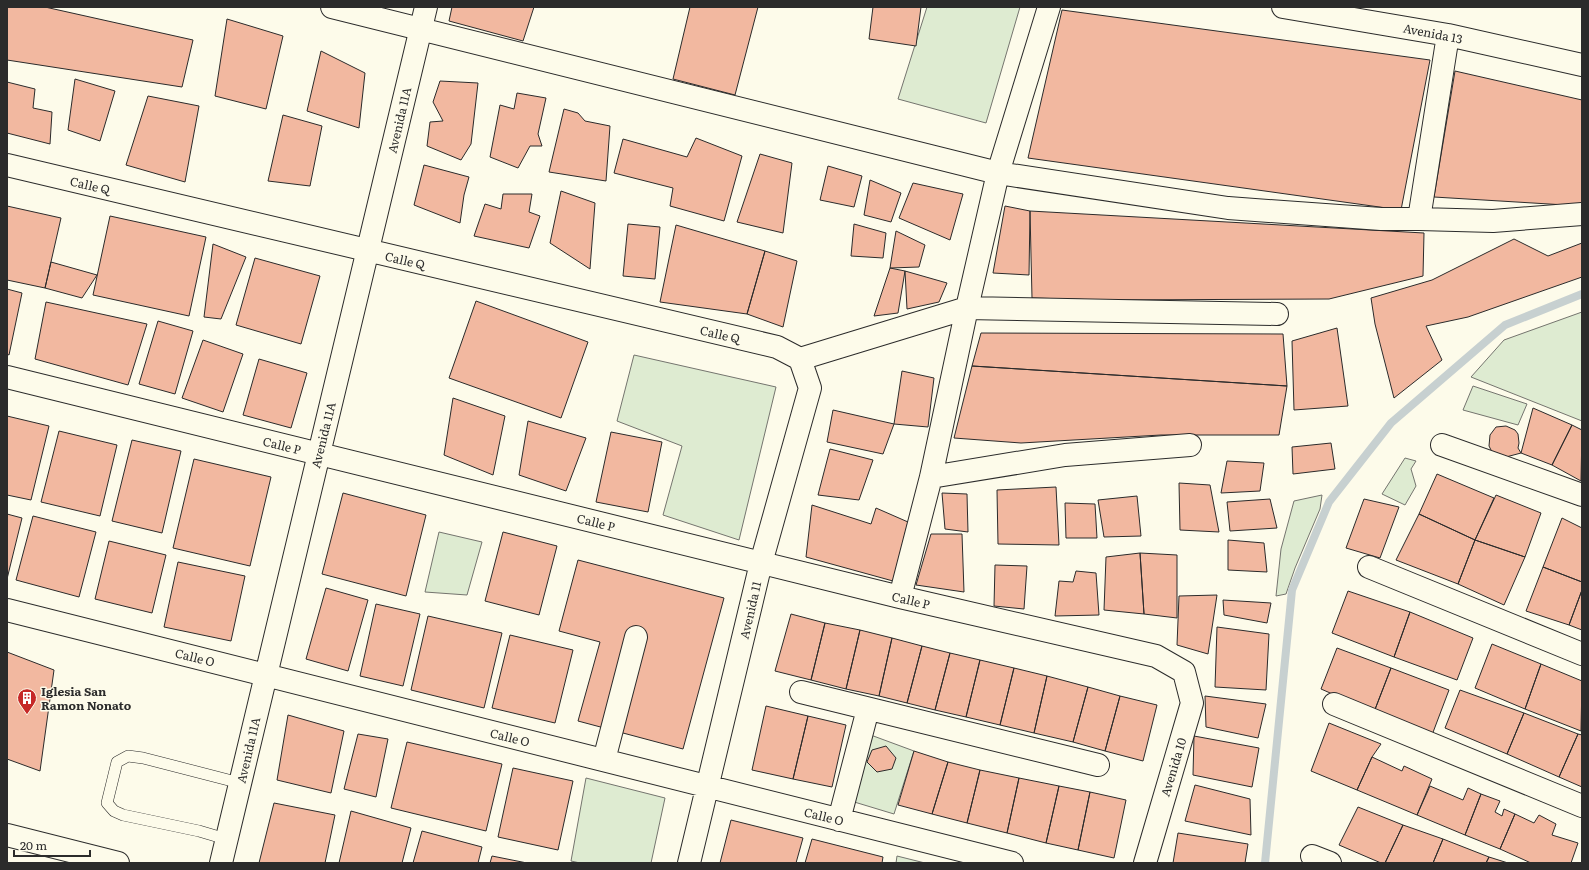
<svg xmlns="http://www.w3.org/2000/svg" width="1589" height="870" viewBox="0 0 1589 870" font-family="Literata,serif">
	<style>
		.green { fill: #deebd1; stroke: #74746e }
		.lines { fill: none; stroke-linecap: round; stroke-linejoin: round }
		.stream { stroke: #c7d0d0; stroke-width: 8 }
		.building { fill: #f2b8a0; stroke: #2b2b2b }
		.lane-casing { stroke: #2b2b2b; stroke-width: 12 }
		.street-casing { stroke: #2b2b2b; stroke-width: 24 }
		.lane { stroke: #fdfbea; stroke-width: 11 }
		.street { stroke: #fdfbea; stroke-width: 22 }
		.labels { text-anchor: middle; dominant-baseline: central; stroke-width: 3; stroke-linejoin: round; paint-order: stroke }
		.street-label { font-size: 12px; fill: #2b2b2b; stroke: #fdfbea }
		.poi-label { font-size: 12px; font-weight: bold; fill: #2b2b2b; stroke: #fdfbea; text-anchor: start }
	</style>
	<rect width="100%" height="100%" fill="#fdfbea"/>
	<path class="green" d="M927,7H1020L986,123L898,99Z
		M1582,312V421L1471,377L1504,340Z
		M634,355L776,387L739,540L663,515L682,446L617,421Z
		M1473,386L1527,404L1518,425L1463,410Z
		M1405,458L1416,461L1411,469L1416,486L1405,505L1382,494Z
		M1322,495L1320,509L1295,568L1286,594L1276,596L1281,549L1294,501Z
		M439,532L482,542L467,595L425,592Z
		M868,734L914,751L894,814L851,801Z
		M586,778L665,798L651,863H580L571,861Z
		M897,856L925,863H896Z"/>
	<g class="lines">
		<path class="stream" d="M1265,863L1292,590L1329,502L1391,423L1505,325L1582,294"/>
	</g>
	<path class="building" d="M7,7H45L193,40L182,87L7,60Z
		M452,7H534L523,41L449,21Z
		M690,7H758L735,95L673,79Z
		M873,7H921L916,46L869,39Z
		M1062,10L1430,60L1401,210L1028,158Z
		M227,19L283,36L266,109L215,96Z
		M321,51L365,73L359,128L307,111Z
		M1455,71L1582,100V206L1434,197Z
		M75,79L115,91L100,141L68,130Z
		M440,81L478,83L471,144L461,160L427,146L430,122L443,121L433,102Z
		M7,82L35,89L33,108L52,112L50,144L7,133Z
		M517,93L546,98L538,134L542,146H530L518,168L490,157L500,105L514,109Z
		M148,96L199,106L185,182L126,165Z
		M564,109L578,113L585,121L610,126L606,181L549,172Z
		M283,115L322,126L310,186L268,181Z
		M696,138L742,156L724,221L670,206L673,188L614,173L623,139L687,157Z
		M760,154L792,163L783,233L737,222Z
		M424,165L469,177L464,195L460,223L414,205Z
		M828,166L862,176L854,207L820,200Z
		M870,180L901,193L891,222L864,215Z
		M913,183L963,194L950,240L899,218Z
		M561,191L595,203L590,269L550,243Z
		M503,194H532L529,212L540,216L529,248L474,236L485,204L501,209Z
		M7,206L61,218L45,288L7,280Z
		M1005,206L1030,211L1029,275L993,273Z
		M1030,211L1424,233L1423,276L1329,299L1102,300L1032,298Z
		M110,216L206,237L189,316L93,295Z
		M628,224L660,227L655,279L623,276Z
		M854,224L886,233L883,258L851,256Z
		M676,225L765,251L747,314L660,302Z
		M896,231L925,245L919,267L890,268Z
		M1514,239L1548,256L1582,243V277L1468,317L1426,326L1442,360L1394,398L1375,324L1371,298L1432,280Z
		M213,244L246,257L221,319L204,317Z
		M765,251L797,261L783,327L747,314Z
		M255,258L320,276L301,344L236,325Z
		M51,262L97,275L82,298L45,288Z
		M890,268L905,271L898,313L874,316Z
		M905,271L947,283L939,302L907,309Z
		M7,289L22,293L9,355L7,354Z
		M476,301L588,342L561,418L449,378Z
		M46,302L147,324L128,385L35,359Z
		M158,321L193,331L175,394L139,384Z
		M1337,328L1348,406L1294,410L1292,341Z
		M981,333L1283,334L1287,386L972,366Z
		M203,340L243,354L223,412L182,398Z
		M259,359L307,373L291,428L243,415Z
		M972,366L1287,386L1279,435H1161L1021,443L954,438Z
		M902,371L934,378L928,427L894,424Z
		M453,398L505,416L493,475L444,455Z
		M1533,408L1572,425L1552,465L1521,453Z
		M833,410L894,424L883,454L827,442Z
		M7,416L49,426L31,500L7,495Z
		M528,421L586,438L566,491L519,475Z
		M1572,425L1582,430L1581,481L1552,465Z
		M1506,426L1515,430L1518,434L1519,443L1518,448L1521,453L1506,457L1495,454L1491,450L1489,446L1490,435L1496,427Z
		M59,431L117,445L100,516L41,502Z
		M611,432L662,442L648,512L596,502Z
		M132,440L181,451L162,533L112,521Z
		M1331,443L1335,469L1293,474L1292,447Z
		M830,449L873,460L859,500L818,495Z
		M194,459L271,477L250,566L173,548Z
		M1227,461L1264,463L1260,491L1221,493Z
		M1437,474L1494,498L1475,540L1419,514Z
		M1179,483L1210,485L1219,532L1180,530Z
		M1056,487L1059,545L998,544L997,490Z
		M343,493L426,515L406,596L322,574Z
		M942,493L967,494L968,532L945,529Z
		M1496,495L1541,513L1525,557L1475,540Z
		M1137,496L1141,536L1104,537L1098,500Z
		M1270,499L1277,528L1230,531L1227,502Z
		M1364,499L1399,507L1380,558L1346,548Z
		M1065,503L1095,504L1097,538H1066Z
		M812,505L871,524L876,508L908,522L893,581L806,557Z
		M7,514L22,518L7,579Z
		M1419,514L1475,540L1458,584L1396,560Z
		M33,516L96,532L79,597L16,580Z
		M1562,518L1582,528V582L1543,567Z
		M503,532L557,546L539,615L485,601Z
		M931,534H962L964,592L916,585Z
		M1228,540L1264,543L1267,572L1228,570Z
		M1475,540L1525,557L1504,605L1458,584Z
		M109,541L166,555L152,613L95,599Z
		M1140,553L1144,614L1104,610L1106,557Z
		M1140,553L1177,555V618L1144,614Z
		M578,560L724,598L683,749L578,721L600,642L559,631Z
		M178,562L245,576L231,641L164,627Z
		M995,565L1027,566L1024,609L994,606Z
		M1543,567L1582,582V590L1569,625L1526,611Z
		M1076,571L1096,573L1099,615L1055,616L1059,581L1073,582Z
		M326,588L368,600L348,671L306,659Z
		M1582,590V630L1569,625Z
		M1348,591L1410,612L1394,657L1332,633Z
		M1217,595L1208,654L1177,645L1179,596Z
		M1223,600L1271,603L1267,623L1224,615Z
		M376,604L420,614L403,686L360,676Z
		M1410,612L1473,638L1457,680L1394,657Z
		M791,614L825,623L811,680L775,671Z
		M428,616L502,633L484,708L411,690Z
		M825,623L860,630L846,689L811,680Z
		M1217,627L1269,634L1266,690L1215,687Z
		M860,630L892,638L879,696L846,689Z
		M510,635L573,650L555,723L492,708Z
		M892,638L922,646L907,703L879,696Z
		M1492,644L1541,664L1525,709L1475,688Z
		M922,646L950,653L935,710L907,703Z
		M1337,648L1391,668L1374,712L1321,689Z
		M7,652L54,670L40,771L7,759Z
		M950,653L980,660L966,717L935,710Z
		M980,660L1014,668L1000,725L966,717Z
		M1541,664L1582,681L1581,731L1525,709Z
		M1014,668L1047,676L1034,733L1000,725Z
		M1391,668L1449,690L1432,735L1374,712Z
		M1047,676L1088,687L1073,742L1034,733Z
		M1088,687L1120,696L1105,751L1073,742Z
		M1460,690L1524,713L1507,754L1445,728Z
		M1120,696L1157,705L1143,761L1105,751Z
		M1205,696L1266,704L1258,738L1206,727Z
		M766,706L808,716L793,779L752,770Z
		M1524,713L1578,734L1559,777L1507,754Z
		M288,715L344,731L331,793L277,780Z
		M808,716L846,725L832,787L793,779Z
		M1329,723L1381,744L1372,757L1357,790L1311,771Z
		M358,734L388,739L376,797L344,789Z
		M1578,734L1582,735V787L1559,777Z
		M1194,736L1259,748L1252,787L1193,775Z
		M407,742L502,764L486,831L391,808Z
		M886,746L896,758L892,769L877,772L867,762L872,750Z
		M914,751L948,762L932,814L898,805Z
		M1372,757L1402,771L1404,766L1432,779L1417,815L1357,790Z
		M948,762L980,770L967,823L932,814Z
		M513,768L573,781L558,850L498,837Z
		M980,770L1019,778L1007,833L967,823Z
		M1019,778L1059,786L1046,843L1007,833Z
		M1195,785L1250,799L1251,835L1185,821Z
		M1059,786L1090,792L1078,850L1046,843Z
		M1430,786L1463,800L1468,788L1481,794L1465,835L1417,815Z
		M1090,792L1126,800L1114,858L1078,850Z
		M1481,794L1500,801L1495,812L1502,816L1504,809L1515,814L1500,849L1465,835Z
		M274,803L335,815L325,863H259Z
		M1358,807L1403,825L1385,863H1381L1339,845Z
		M351,811L411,828L402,863H339Z
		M1515,814L1534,823L1539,815L1556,824L1552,835L1578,843L1571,863H1531L1500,849Z
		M731,820L803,838L796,863H720Z
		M1403,825L1443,839L1433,863H1385Z
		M422,831L482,847L478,863H413Z
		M1178,833L1248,844L1245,863H1173Z
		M812,839L883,857L882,863H805Z
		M1443,839L1489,857L1486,863H1433Z
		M492,856L527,863H490Z
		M1489,857L1508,863H1486Z"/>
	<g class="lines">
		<g class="lane-casing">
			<path id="lane" d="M226,839L199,831L123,815L114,811L107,803L117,762L128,756L143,758L240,783"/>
		</g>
		<g class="street-casing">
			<path id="street" d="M332,7L998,173L1228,208L1381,219H1419L1493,221L1582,214
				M1283,7L1448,35L1582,65
				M7,165L777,347L800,359
				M1419,219L1448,35
				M800,359L967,308L1277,314
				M7,377L900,597L1156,656L1184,672L1192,703L1145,863
				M1442,445L1582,495
				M931,477L1065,455L1190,445
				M1369,567L1582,654
				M900,597L931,477L967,308L998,173L1049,7
				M7,610L1012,863
				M801,692L1098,765
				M1334,704L1582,806
				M604,760L636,637
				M839,820L868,709
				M7,835L118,863
				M1312,856L1330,863
				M221,863L426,7
				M689,863L761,563L810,388L800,359"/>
		</g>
		<use href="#lane" class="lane"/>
		<use href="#street" class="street"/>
	</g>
	<defs>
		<g id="building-pin" transform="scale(1)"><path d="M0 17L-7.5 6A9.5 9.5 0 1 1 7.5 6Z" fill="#c62828" stroke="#fdfbea"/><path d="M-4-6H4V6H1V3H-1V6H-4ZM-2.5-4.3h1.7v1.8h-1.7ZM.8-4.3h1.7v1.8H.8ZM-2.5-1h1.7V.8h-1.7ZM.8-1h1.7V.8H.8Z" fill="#fff"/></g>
	</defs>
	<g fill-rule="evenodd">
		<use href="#building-pin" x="27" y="698"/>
	</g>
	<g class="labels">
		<g class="street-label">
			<text transform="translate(1433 33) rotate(11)">Avenida 13</text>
			<text transform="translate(399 120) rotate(-77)">Avenida 11A</text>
			<text transform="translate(90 185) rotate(13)">Calle Q</text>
			<text transform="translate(405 260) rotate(13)">Calle Q</text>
			<text transform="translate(720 334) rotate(13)">Calle Q</text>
			<text transform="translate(323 435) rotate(-76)">Avenida 11A</text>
			<text transform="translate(282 445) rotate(14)">Calle P</text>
			<text transform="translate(596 522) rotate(14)">Calle P</text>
			<text transform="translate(911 600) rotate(13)">Calle P</text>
			<text transform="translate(750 610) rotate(-77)">Avenida 11</text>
			<text transform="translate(195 657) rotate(14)">Calle O</text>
			<text transform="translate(510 737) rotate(14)">Calle O</text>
			<text transform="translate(248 750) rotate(-77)">Avenida 11A</text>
			<text transform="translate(1173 767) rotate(-73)">Avenida 10</text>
			<text transform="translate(824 816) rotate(14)">Calle O</text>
		</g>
		<g class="poi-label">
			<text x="41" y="691">Iglesia San<tspan x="41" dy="14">Ramon Nonato</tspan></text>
		</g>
	</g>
	<rect width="1589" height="870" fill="none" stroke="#2b2b2b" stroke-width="16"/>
	<path d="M14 850v6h76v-6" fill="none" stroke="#2b2b2b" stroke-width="2"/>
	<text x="20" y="850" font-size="12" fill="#2b2b2b" stroke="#fdfbea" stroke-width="3" paint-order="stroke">20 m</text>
</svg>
